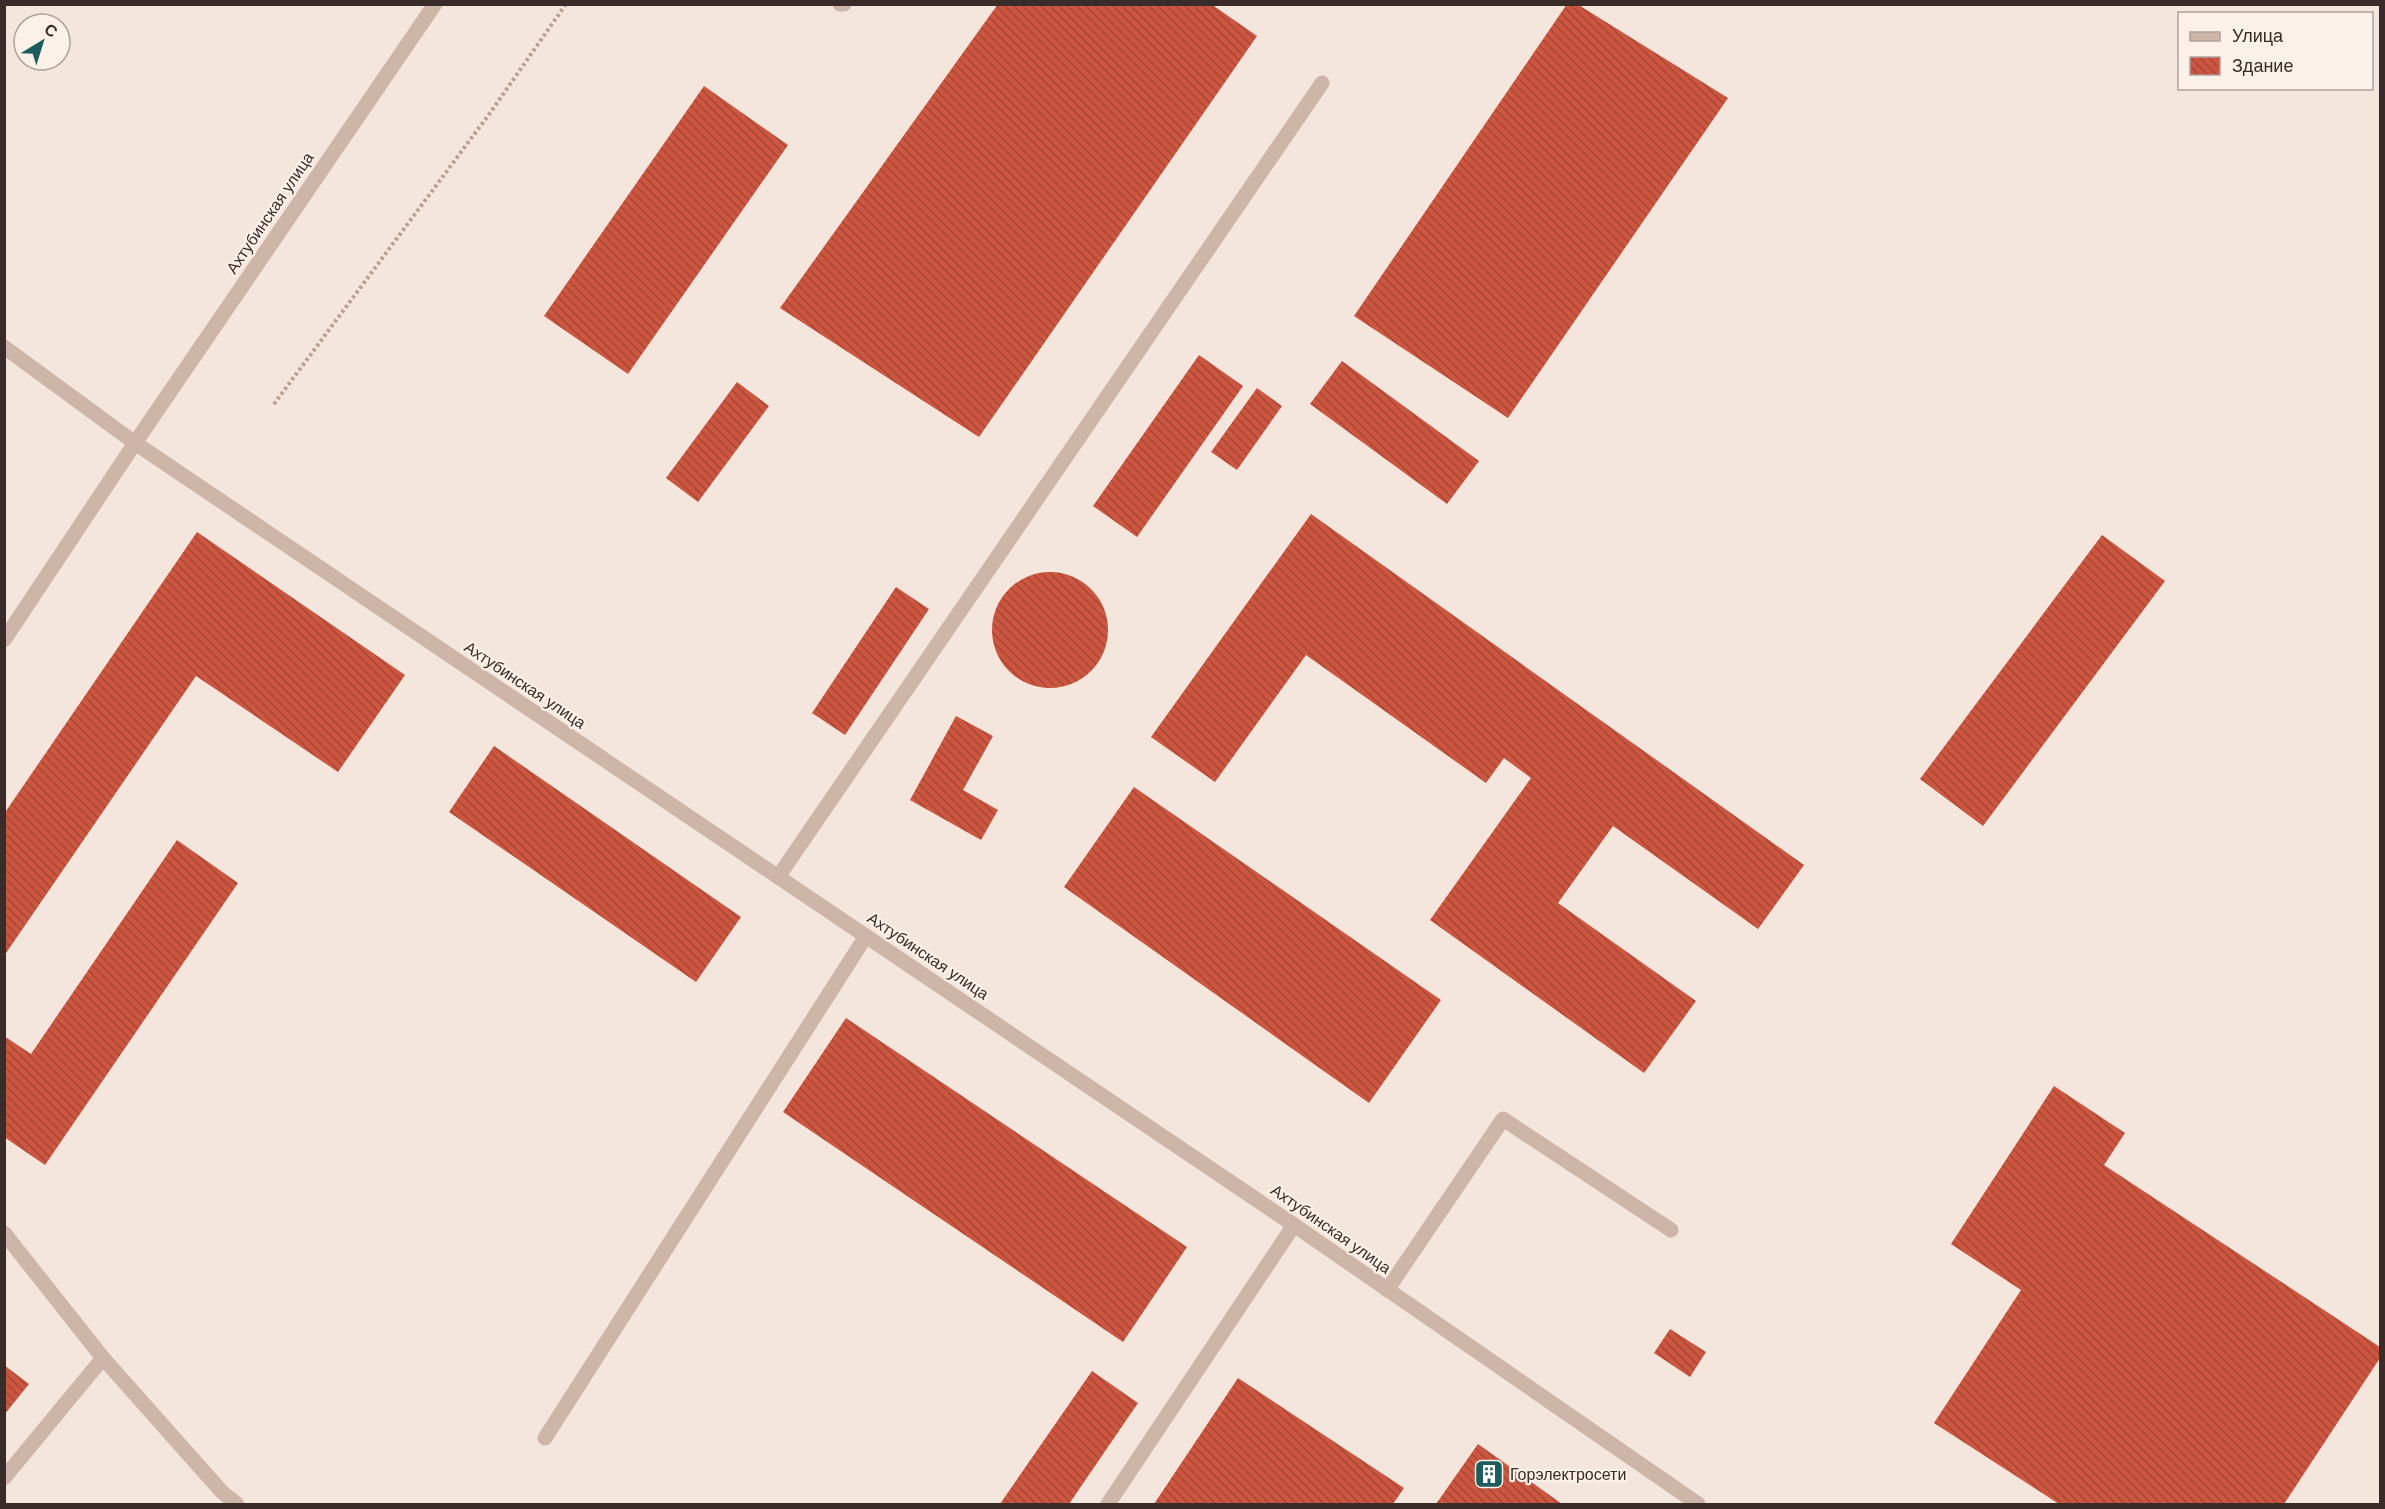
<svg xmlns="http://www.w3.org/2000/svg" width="2385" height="1509" viewBox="0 0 2385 1509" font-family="'DM Sans',sans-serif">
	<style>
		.building { fill: url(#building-back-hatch) }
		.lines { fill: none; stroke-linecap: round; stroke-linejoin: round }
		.path { stroke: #b99f91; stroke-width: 4; stroke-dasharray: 3 3; stroke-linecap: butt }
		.service { stroke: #cdb5a7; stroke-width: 15 }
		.minor { stroke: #cdb5a7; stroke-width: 15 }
		.tertiary { stroke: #cdb5a7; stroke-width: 15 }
		.labels { text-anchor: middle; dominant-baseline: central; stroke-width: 4.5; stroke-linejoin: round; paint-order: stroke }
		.street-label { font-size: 16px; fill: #392c28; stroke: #fbf1e9 }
		.poi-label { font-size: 16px; fill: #392c28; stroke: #fbf1e9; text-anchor: start }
	</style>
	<defs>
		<pattern id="building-back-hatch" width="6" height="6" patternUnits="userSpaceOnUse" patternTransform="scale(1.5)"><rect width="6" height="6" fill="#cd5640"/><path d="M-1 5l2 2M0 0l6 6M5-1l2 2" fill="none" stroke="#a74736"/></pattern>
	</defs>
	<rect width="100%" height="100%" fill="#f4e6dc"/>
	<path class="building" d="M998,4H1211L1257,36L979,437L780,308Z
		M1567,4H1577L1728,98L1508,418L1354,316Z
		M704,86L788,145L628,374L544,316Z
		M1199,355L1243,386L1137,537L1093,506Z
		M1342,361L1479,461L1447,504L1310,404Z
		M737,382L769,406L698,502L666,478Z
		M1257,388L1282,406L1237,470L1211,452Z
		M1311,514L1804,865L1758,929L1613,826L1558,903L1696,1001L1644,1073L1430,920L1531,778L1504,758L1486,783L1306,655L1215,782L1151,737Z
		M197,532L405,675L338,772L196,676L4,956V814Z
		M2102,535L2165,581L1983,826L1920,779Z
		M992 630a58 58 0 1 1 116 0a58 58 0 1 1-116 0Z
		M896,587L929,609L845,735L812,713Z
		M956,716L993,736L963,790L998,810L981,840L910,800Z
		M494,746L741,917L696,982L449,812Z
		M1134,787L1441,1000L1369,1103L1064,887Z
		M177,840L238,883L45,1165L4,1137V1036L31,1054Z
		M846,1018L1187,1247L1123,1342L783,1112Z
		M2054,1086L2125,1133L2104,1165L2380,1347V1358L2284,1504H2059L1934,1423L2021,1290L1951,1244Z
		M1670,1329L1706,1352L1690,1377L1654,1353Z
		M4,1365L29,1384L4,1415Z
		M1092,1371L1138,1403L1069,1504H1000Z
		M1238,1378L1404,1488L1393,1504H1154Z
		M1478,1444L1562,1504H1436Z"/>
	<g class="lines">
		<path class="path" d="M274,404L490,113L566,4"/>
		<path class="service" d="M840,4H844
			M778,877L1322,83
			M4,1233L103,1358L222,1492L237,1504
			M1387,1290L1503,1119L1671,1230
			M545,1438L866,936
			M4,1478L103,1358
			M1108,1504L1294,1225"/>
		<path class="minor" d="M4,347L135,443L1294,1225L1698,1504"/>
		<path class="tertiary" d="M4,640L135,443L435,4"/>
	</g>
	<defs>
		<g id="building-square" transform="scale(1.5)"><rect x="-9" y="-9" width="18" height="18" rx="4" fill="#1a5d5c" stroke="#fbf1e9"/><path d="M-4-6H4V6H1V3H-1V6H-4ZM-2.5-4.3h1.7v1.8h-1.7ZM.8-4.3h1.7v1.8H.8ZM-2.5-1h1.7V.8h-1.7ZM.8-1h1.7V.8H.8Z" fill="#fff"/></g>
	</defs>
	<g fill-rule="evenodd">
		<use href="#building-square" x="1489" y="1474"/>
	</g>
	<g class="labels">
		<g class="street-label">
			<text transform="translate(270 213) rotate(-56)">Ахтубинская улица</text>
			<text transform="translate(525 685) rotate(34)">Ахтубинская улица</text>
			<text transform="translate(928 956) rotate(34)">Ахтубинская улица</text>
			<text transform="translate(1331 1229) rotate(35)">Ахтубинская улица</text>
		</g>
		<g class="poi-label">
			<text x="1510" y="1474">Горэлектросети</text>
		</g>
	</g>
	<rect width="2385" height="1509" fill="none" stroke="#392c28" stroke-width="12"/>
	<rect x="2178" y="12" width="195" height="78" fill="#fbf1e9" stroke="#ada29c" stroke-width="1.5"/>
	<rect x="2190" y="32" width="30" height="9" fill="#cdb5a7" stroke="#ada29c" stroke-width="1.5"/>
	<text x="2232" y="42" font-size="18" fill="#392c28">Улица</text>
	<rect x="2190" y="57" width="30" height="18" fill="url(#building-back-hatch)" stroke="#ada29c" stroke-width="1.5"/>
	<text x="2232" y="72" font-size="18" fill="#392c28">Здание</text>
	<g transform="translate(42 42) rotate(38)"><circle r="28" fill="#fbf1e9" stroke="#ada29c" stroke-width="1.5"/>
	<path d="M0-4.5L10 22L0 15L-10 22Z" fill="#1a5d5c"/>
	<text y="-9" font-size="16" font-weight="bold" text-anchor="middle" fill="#392c28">С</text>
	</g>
</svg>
